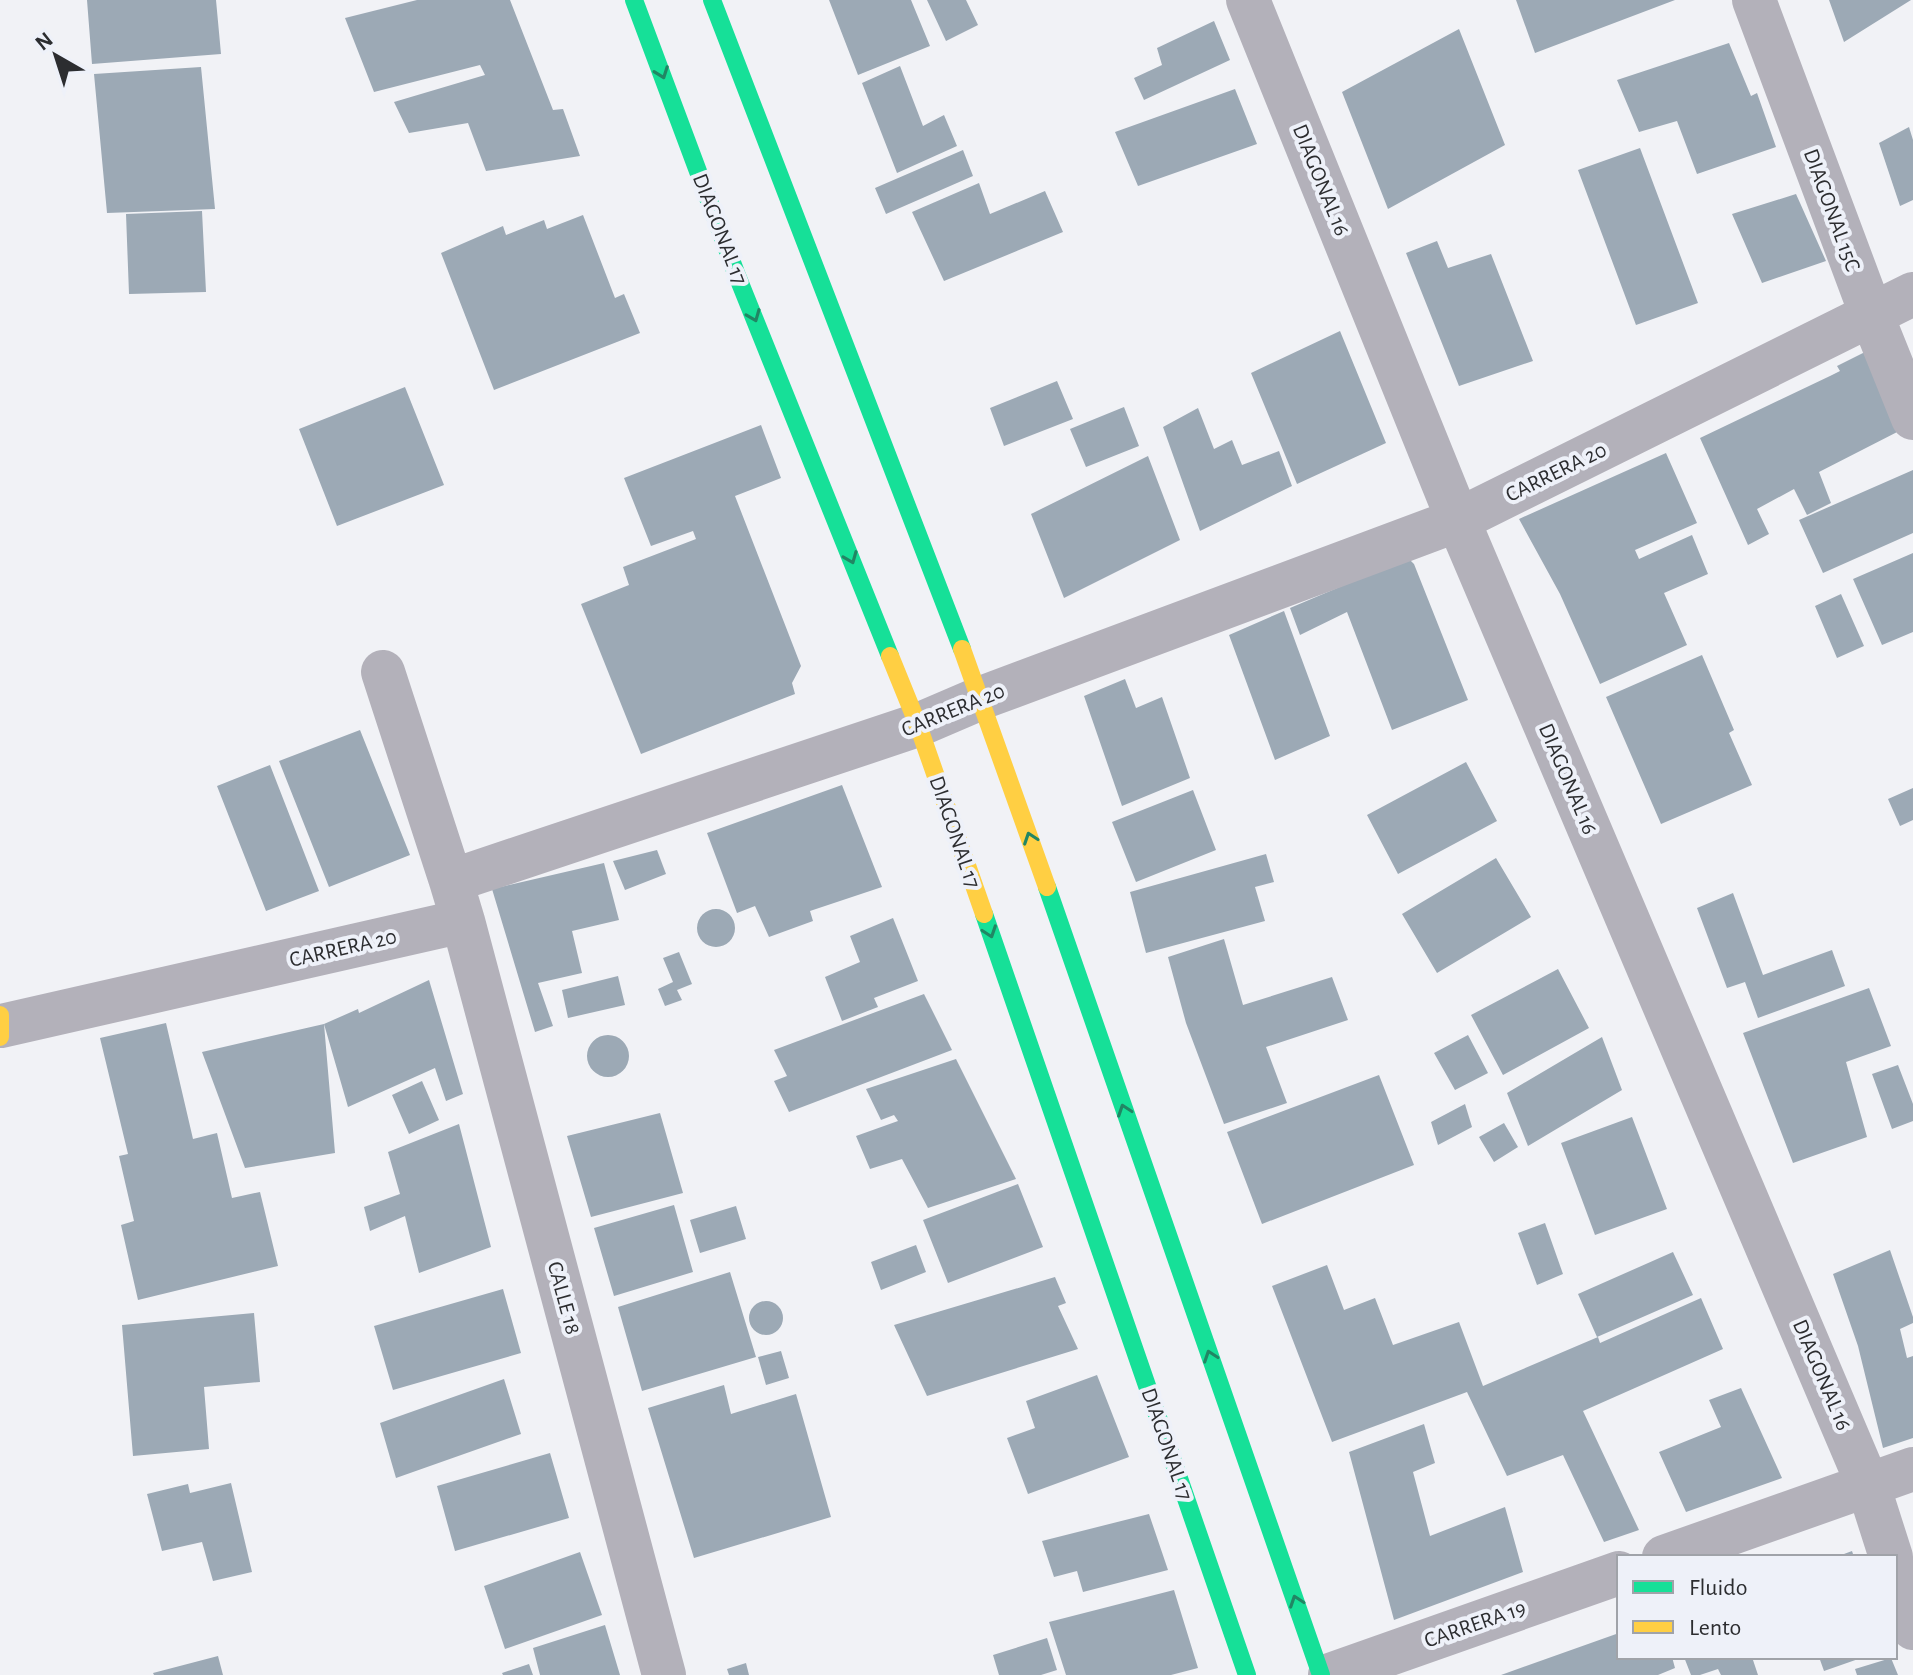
<svg xmlns="http://www.w3.org/2000/svg" width="1913" height="1675" viewBox="0 0 1913 1675" font-family="'Alegreya Sans',sans-serif">
	<style>
		.building { fill: #9ca9b5 }
		.lines { fill: none; stroke-linecap: round; stroke-linejoin: round }
		.street { stroke: #b3b1ba; stroke-width: 44 }
		.fast { stroke: #16e098; stroke-width: 18 }
		.slow { stroke: #ffcf43; stroke-width: 18 }
		.oneway { stroke: #218664 }
		.labels { text-anchor: middle; dominant-baseline: central; stroke-width: 8; stroke-linejoin: round; paint-order: stroke }
		.street-label { font-size: 22px; fill: #2c2d30; stroke: #eef1f9 }
	</style>
	<rect width="100%" height="100%" fill="#f1f2f6"/>
	<path class="building" d="M87,0H216L221,54L92,64Z
		M417,0H510L553,110L563,109L580,156L486,171L468,123L409,133L394,102L485,75L480,65L374,92L345,18Z
		M829,0H911L930,46L858,75Z
		M927,0H966L978,25L946,41Z
		M1516,0H1675L1535,53Z
		M1829,0H1911L1844,42Z
		M1214,21L1230,60L1144,100L1134,78L1162,65L1157,48Z
		M1459,29L1505,145L1388,209L1342,92Z
		M1729,43L1751,96L1757,93L1776,147L1697,174L1677,121L1639,132L1617,80Z
		M900,66L923,126L944,115L957,146L897,173L862,83Z
		M201,67L215,209L107,213L94,74Z
		M1235,89L1257,144L1138,186L1115,132Z
		M1909,127L1913,140V200L1900,206L1879,143Z
		M1640,148L1698,303L1636,325L1578,170Z
		M963,150L973,176L886,214L875,188Z
		M979,183L990,214L1045,191L1063,232L944,281L912,212Z
		M1796,194L1826,261L1762,283L1732,214Z
		M202,211L206,292L129,294L126,214Z
		M583,215L615,298L624,294L640,333L494,390L441,253L503,226L506,235L544,220L547,229Z
		M1437,241L1448,268L1491,254L1533,361L1459,386L1406,253Z
		M1340,331L1386,443L1297,484L1251,373Z
		M1871,349L1905,428L1819,472L1831,503L1807,515L1794,489L1757,509L1769,534L1748,545L1700,438L1830,376L1840,371L1837,366Z
		M1057,381L1073,419L1004,446L990,408Z
		M405,387L444,485L337,526L299,429Z
		M1124,407L1139,446L1086,467L1070,429Z
		M1198,408L1214,449L1232,440L1242,465L1279,451L1292,486L1200,531L1163,427Z
		M761,425L781,478L735,496L801,666L792,683L795,694L641,754L581,604L629,585L623,567L696,539L693,531L651,546L624,478Z
		M1666,453L1697,523L1635,550L1639,559L1692,535L1708,574L1664,593L1687,645L1600,684L1560,594L1519,519Z
		M1148,456L1180,540L1064,598L1031,514Z
		M1913,470V533L1823,573L1799,520Z
		M1913,553V632L1882,645L1853,579Z
		M1408,558L1414,564L1468,700L1392,730L1347,612L1300,635L1290,608Z
		M1841,594L1864,646L1837,658L1815,606Z
		M1284,611L1330,736L1275,760L1229,635Z
		M1702,655L1734,730L1729,733L1752,785L1661,824L1606,697Z
		M1125,679L1136,708L1162,697L1190,778L1122,806L1084,696Z
		M360,730L410,855L329,887L279,761Z
		M1466,762L1497,821L1398,874L1367,815Z
		M270,765L319,891L266,911L217,786Z
		M842,785L882,887L810,911L813,921L769,937L755,906L737,913L707,833Z
		M1913,788V820L1900,826L1888,799Z
		M1193,790L1216,850L1136,882L1112,822Z
		M657,850L666,874L625,890L613,861Z
		M1266,854L1274,882L1255,887L1265,921L1146,953L1130,892Z
		M1496,858L1531,917L1437,973L1402,914Z
		M604,863L619,920L572,931L582,973L538,983L553,1026L535,1032L492,889Z
		M1733,893L1763,975L1832,950L1845,986L1758,1018L1745,982L1727,988L1697,908Z
		M697 928a19 19 0 1 1 38 0a19 19 0 1 1-38 0Z
		M893,918L918,981L874,998L878,1007L842,1021L825,977L860,962L850,936Z
		M1224,939L1243,1005L1332,977L1348,1020L1266,1047L1287,1103L1224,1124L1186,1023L1168,957Z
		M679,952L692,984L677,990L682,1000L665,1006L658,989L673,982L663,958Z
		M1558,969L1589,1028L1503,1075L1471,1015Z
		M618,976L625,1005L568,1018L562,990Z
		M429,980L463,1094L446,1101L435,1068L348,1107L324,1024L335,1153L245,1168L202,1052L324,1024L358,1009L359,1013Z
		M1869,988L1891,1046L1846,1062L1867,1137L1793,1163L1743,1033Z
		M924,994L952,1050L789,1112L774,1081L787,1076L774,1050Z
		M166,1023L193,1139L217,1133L232,1198L260,1192L278,1266L138,1300L121,1225L134,1221L119,1156L128,1154L100,1038Z
		M1468,1035L1488,1073L1455,1090L1434,1053Z
		M587 1056a21 21 0 1 1 42 0a21 21 0 1 1-42 0Z
		M1602,1037L1622,1090L1528,1146L1507,1093Z
		M956,1059L1016,1179L928,1208L902,1159L870,1169L856,1136L898,1121L894,1115L881,1120L866,1089Z
		M1898,1065L1913,1104V1121L1892,1129L1872,1074Z
		M1379,1075L1414,1165L1262,1224L1227,1132Z
		M422,1081L439,1120L409,1134L392,1095Z
		M1465,1104L1472,1127L1438,1145L1431,1122Z
		M660,1113L683,1193L591,1217L567,1136Z
		M1632,1117L1667,1209L1595,1235L1561,1143Z
		M1504,1123L1518,1147L1494,1162L1479,1137Z
		M459,1124L491,1247L419,1273L405,1216L370,1231L364,1207L400,1194L388,1152Z
		M1018,1184L1043,1247L948,1283L923,1220Z
		M674,1205L693,1272L614,1296L594,1228Z
		M736,1206L746,1239L700,1253L690,1220Z
		M1545,1223L1563,1274L1537,1285L1518,1233Z
		M916,1245L926,1272L881,1290L871,1262Z
		M1890,1250L1913,1317V1323L1900,1329L1907,1358L1913,1356V1438L1883,1448L1858,1346L1833,1274Z
		M1673,1252L1693,1295L1597,1337L1578,1294Z
		M1327,1265L1344,1310L1375,1298L1393,1345L1459,1322L1483,1386L1598,1337L1600,1343L1701,1298L1723,1349L1583,1411L1639,1530L1604,1542L1563,1455L1507,1476L1467,1392L1332,1442L1272,1286Z
		M730,1272L756,1357L642,1391L618,1307Z
		M1055,1277L1066,1303L1058,1306L1078,1349L927,1396L894,1325Z
		M503,1289L521,1353L393,1390L374,1326Z
		M749 1318a17 17 0 1 1 34 0a17 17 0 1 1-34 0Z
		M254,1313L260,1382L204,1387L209,1449L133,1456L122,1325Z
		M781,1351L789,1378L766,1385L758,1357Z
		M1097,1375L1129,1457L1028,1494L1007,1438L1035,1428L1026,1401Z
		M504,1379L521,1434L396,1478L380,1423Z
		M724,1385L731,1414L796,1394L831,1517L694,1558L648,1408Z
		M1741,1388L1782,1478L1686,1512L1659,1452L1721,1427L1709,1400Z
		M1424,1424L1435,1463L1413,1472L1430,1536L1505,1507L1523,1572L1394,1620L1349,1452Z
		M550,1453L569,1518L455,1551L437,1486Z
		M231,1483L252,1572L213,1581L202,1542L162,1551L147,1494L188,1484L190,1493Z
		M1149,1514L1168,1570L1083,1592L1077,1571L1054,1577L1042,1541Z
		M1852,1551L1854,1557H1836Z
		M580,1552L602,1615L505,1649L484,1586Z
		M1174,1590L1198,1668L1171,1675H1066L1049,1622Z
		M605,1625L620,1675H540L533,1648Z
		M1619,1633V1657H1672L1675,1668L1658,1675H1501Z
		M1047,1638L1057,1670L1041,1675H999L993,1655Z
		M218,1656L223,1675H154L153,1673Z
		M1684,1657H1752L1758,1675H1721L1718,1669L1700,1675H1691Z
		M1819,1657H1864L1824,1671Z
		M1891,1658L1898,1675H1857L1855,1669Z
		M746,1663L749,1675H729L727,1669Z
		M529,1664L533,1675H503L502,1673Z"/>
	<g class="lines">
		<path class="street" d="M1248,0L1458,520L1868,1485L1891,1557
			M1754,0L1872,316L1913,418
			M383,672L451,881
			M463,921L664,1675
			M1,1026L463,921L451,881L918,725L981,698L1458,520L1913,294
			M1664,1557L1913,1469
			M1895,1570L1913,1628
			M1330,1675L1619,1573"/>
		<path class="fast" d="M634,0L736,273L890,656
			M712,0L962,649
			M1047,887L1321,1675
			M984,914L1247,1675"/>
		<path class="slow" d="M962,649L1047,887
			M890,656L918,725L984,914
			M0,1015V1037"/>
	</g>
	<defs><path id="oneway-chevron" d="M-2-3.5L2.5 0L-2 3.5" fill="none" stroke-width="1.6" stroke-linecap="round" stroke-linejoin="round" transform="scale(2)"/></defs>
	<g class="oneway">
		<use href="#oneway-chevron" transform="translate(662 73) rotate(70)"/>
		<use href="#oneway-chevron" transform="translate(754 316) rotate(68)"/>
		<use href="#oneway-chevron" transform="translate(851 558) rotate(68)"/>
		<use href="#oneway-chevron" transform="translate(1030 838) rotate(-109)"/>
		<use href="#oneway-chevron" transform="translate(990 932) rotate(71)"/>
		<use href="#oneway-chevron" transform="translate(1124 1110) rotate(-109)"/>
		<use href="#oneway-chevron" transform="translate(1210 1356) rotate(-109)"/>
		<use href="#oneway-chevron" transform="translate(1296 1601) rotate(-109)"/>
	</g>
	<g class="labels">
		<g class="street-label">
			<text transform="translate(1321 180) rotate(68)">DIAGONAL 16</text>
			<text transform="translate(1832 210) rotate(70)">DIAGONAL 15C</text>
			<text transform="translate(720 229) rotate(69)">DIAGONAL 17</text>
			<text transform="translate(1556 472) rotate(-26)">CARRERA 20</text>
			<text transform="translate(953 710) rotate(-22)">CARRERA 20</text>
			<text transform="translate(1568 779) rotate(67)">DIAGONAL 16</text>
			<text transform="translate(955 832) rotate(71)">DIAGONAL 17</text>
			<text transform="translate(343 948) rotate(-13)">CARRERA 20</text>
			<text transform="translate(564 1298) rotate(75)">CALLE 18</text>
			<text transform="translate(1822 1375) rotate(67)">DIAGONAL 16</text>
			<text transform="translate(1167 1444) rotate(71)">DIAGONAL 17</text>
			<text transform="translate(1475 1624) rotate(-19)">CARRERA 19</text>
		</g>
	</g>
	<rect x="1617" y="1555" width="280" height="104" fill="#eef1f9" stroke="#a0a3a9" stroke-width="2"/>
	<rect x="1633" y="1581" width="40" height="12" fill="#16e098" stroke="#a0a3a9" stroke-width="2"/>
	<text x="1689" y="1595" font-size="24" fill="#2c2d30">Fluido</text>
	<rect x="1633" y="1621" width="40" height="12" fill="#ffcf43" stroke="#a0a3a9" stroke-width="2"/>
	<text x="1689" y="1635" font-size="24" fill="#2c2d30">Lento</text>
	<g transform="translate(56 56) rotate(321)" stroke="#eef1f9" stroke-width="6" paint-order="stroke">
	<path d="M0-6L14 30L0 20L-14 30Z" fill="#2c2d30"/>
	<text y="-12" font-size="22" font-weight="bold" text-anchor="middle" fill="#2c2d30">N</text>
	</g>
</svg>
